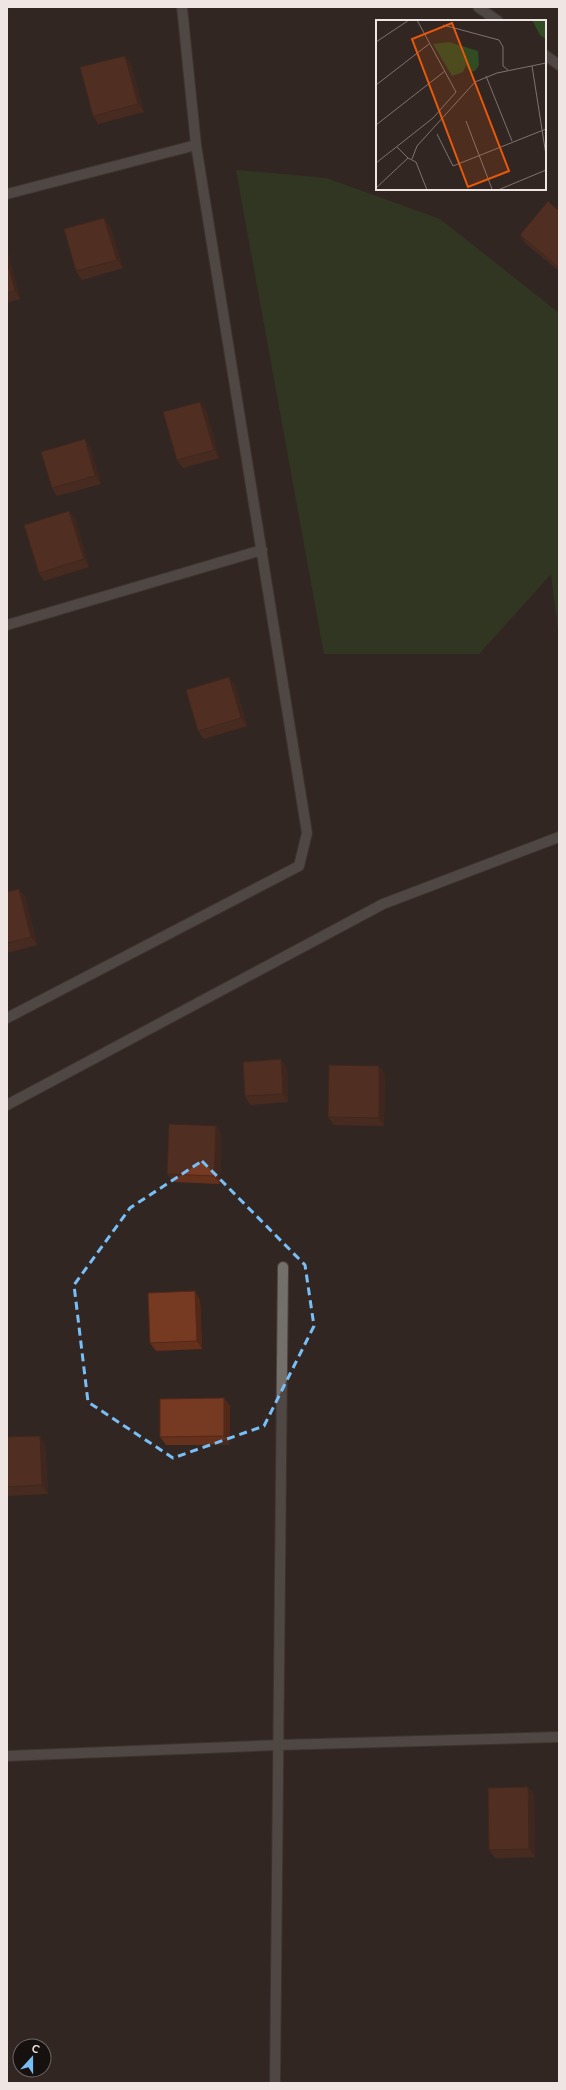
<svg xmlns="http://www.w3.org/2000/svg" width="566" height="2090" viewBox="0 0 566 2090" font-family="Mulish,sans-serif">
	<style>
		.green { fill: #314b22 }
		.lines { fill: none; stroke-linecap: round; stroke-linejoin: round }
		.minor-casing { stroke: #4c413d; stroke-width: 12 }
		.minor { stroke: #736f6b; stroke-width: 10 }
		.wall { fill: #65311d }
		.shaded-wall { fill: #532818 }
		.building { fill: #763922; stroke: #532818 }
		.marked { fill: none; stroke: #78bff7; stroke-width: 3; stroke-dasharray: 8 5; stroke-linejoin: round }
		.inset-road { fill: none; stroke: #7e736f; stroke-width: 1 }
		.view { fill: #e8590c; fill-opacity: 0.15; stroke: #e8590c; stroke-width: 2 }
		.inset-edge { fill: none; stroke: #efe6e3; stroke-width: 2 }
	</style>
	<rect width="100%" height="100%" fill="#322622"/>
	<path class="green" d="M236,170L326,178L440,219L559,313V639L551,574L479,654H324Z"/>
	<g class="lines">
		<g class="minor-casing">
			<path id="minor" d="M478,7L498,21
				M545,55L559,65
				M7,194L196,145
				M7,625L262,550
				M7,1018L299,866L307,833L196,145L182,7
				M7,1105L383,904L559,837
				M7,1756L278,1745L559,1737
				M275,2083L283,1267"/>
		</g>
		<use href="#minor" class="minor"/>
	</g>
	<path class="wall" d="M131,64L144,112L98,124L93,116Z
		M559,211V271L525,243L520,235Z
		M110,226L123,268L82,280L76,271Z
		M7,250L8,252L20,299L7,303Z
		M200,402L206,410L219,458L183,468L177,460Z
		M90,447L101,484L57,496L52,488Z
		M69,511L75,519L89,567L44,581L39,573Z
		M235,685L247,726L204,739L198,731Z
		M19,889L25,897L37,945L7,953V892Z
		M379,1066L385,1074L384,1126L334,1125L328,1117Z
		M287,1067L288,1102L250,1105L245,1096Z
		M216,1126L221,1134L220,1184L173,1182L167,1174Z
		M200,1300L202,1349L156,1351L150,1343Z
		M224,1398L230,1406V1445H166L160,1437Z
		M7,1437L45,1444L48,1494L7,1496Z
		M528,1787L534,1795L535,1857L495,1858L489,1850Z"/>
	<path class="shaded-wall" d="M125,56L131,64L144,112L138,104Z
		M104,218L110,226L123,268L117,260Z
		M7,250L8,252L20,299L15,291L7,262Z
		M200,402L206,410L219,458L214,450Z
		M85,439L90,447L101,484L95,476Z
		M69,511L75,519L89,567L84,559Z
		M229,677L235,685L247,726L241,718Z
		M19,889L25,897L37,945L31,937Z
		M281,1059L287,1067L288,1102L283,1094Z
		M379,1066L385,1074L384,1126L379,1118Z
		M216,1126L221,1134L220,1184L214,1176Z
		M195,1291L200,1300L202,1349L197,1341Z
		M224,1398L230,1406V1445L224,1436Z
		M40,1436L45,1444L48,1494L42,1485Z
		M528,1787L534,1795L535,1857L529,1849Z"/>
	<path class="building" d="M125,56L138,104L93,116L80,67Z
		M548,201L559,211V267H558L520,235Z
		M104,218L117,260L76,271L64,229Z
		M7,262L15,291L7,293Z
		M200,402L214,450L177,460L163,412Z
		M85,439L95,476L52,488L41,452Z
		M69,511L84,559L39,573L24,525Z
		M229,677L241,718L198,731L186,690Z
		M19,889L31,937L7,943V892Z
		M281,1059L283,1094L245,1096L243,1062Z
		M329,1065L379,1066V1118L328,1117Z
		M169,1124L216,1126L214,1176L167,1174Z
		M195,1291L197,1341L150,1343L148,1293Z
		M224,1398V1436L160,1437V1399Z
		M40,1436L42,1485L7,1487V1437Z
		M528,1787L529,1849L489,1850L488,1788Z"/>
	<path d="M0 0H566V2090H0ZM202,1161L305,1265L314,1326L264,1426L173,1458L88,1402L74,1285L130,1208Z" fill="#322622" fill-opacity=".55" fill-rule="evenodd"/>
	<path class="marked" d="M202,1161L305,1265L314,1326L264,1426L173,1458L88,1402L74,1285L130,1208Z"/>
	<g transform="translate(376 20)">
		<rect width="170" height="170" fill="#322622"/>
		<path d="M156,0H170V19L164,15ZM73,22L102,31L103,45L99,51L94,52L90,45L87,52L76,56L57,24Z" fill="#314b22"/>
		<path class="inset-road" d="M67,5L123,20L127,27V46L132,50M0,22L33,0M156,46L170,135M110,56L136,121M0,65L53,24M90,101L116,169M0,105L69,51M61,114L77,146L170,109M21,127L32,138L40,142L51,170M36,139L41,126L99,62L121,53L170,43M0,143L57,98L80,72L41,0M0,168L32,138M122,170L170,150"/>
		<path class="view" d="M76,3L133,151L92,167L36,19Z"/>
		<rect width="170" height="170" class="inset-edge"/>
	</g>
	<rect width="566" height="2090" fill="none" stroke="#efe6e3" stroke-width="16"/>
	<g transform="translate(32 2058) rotate(21)"><circle r="19" fill="#16110f" stroke="#6d6664"/>
	<path d="M0-3L7 15L0 10L-7 15Z" fill="#78bff7"/>
	<text y="-6" font-size="11" font-weight="bold" text-anchor="middle" fill="#efe6e3">С</text>
	</g>
</svg>
